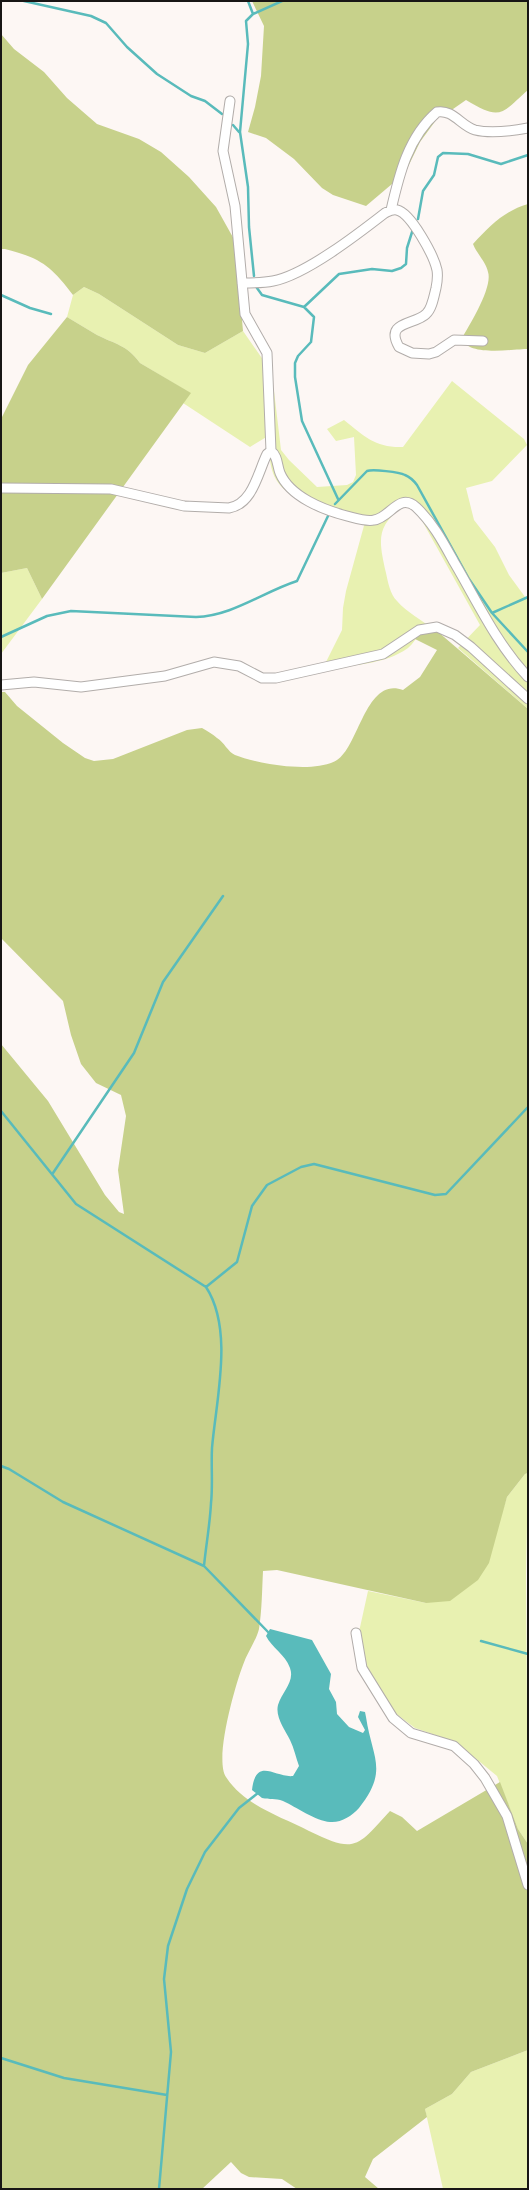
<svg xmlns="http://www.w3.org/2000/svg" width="529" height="2190" viewBox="0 0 529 2190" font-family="'Varela Round',sans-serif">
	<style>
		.green { fill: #e8f1b1 }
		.forest { fill: #c7d18b }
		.water { fill: #59bbbb }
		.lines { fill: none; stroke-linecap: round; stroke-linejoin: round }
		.stream { stroke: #59bbbb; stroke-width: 2.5 }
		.street-casing { stroke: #b2adaa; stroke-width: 11 }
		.street { stroke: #fff; stroke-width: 9 }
	</style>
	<rect width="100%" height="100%" fill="#fdf7f4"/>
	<path class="green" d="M84,287L99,294L178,345L205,353L243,331L266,364L274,391L281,450L289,460L317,487L347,485L353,482L356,475L354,437L336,441L327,429L344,420C365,437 376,448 403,447L452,381L524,439L527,445L492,481L466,488L474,520L495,547L509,575L528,601V709L458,648L480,625L415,508L407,504C376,525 378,538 386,573C388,582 390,594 397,601C407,613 422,619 433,630L423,632C417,636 413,644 408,648C385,665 349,665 322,670L342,630L343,608L346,591L365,522C337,513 284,504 273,473C269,462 269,448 268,436L250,447L183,403L190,393L140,363C127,345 115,344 97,335C87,329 77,323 67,317L73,295Z
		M27,568L42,599L1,654V573Z
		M528,1473L526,1575L528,1844L518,1829L497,1776L469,1753L450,1740L415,1728L395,1713L375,1683L361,1661L357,1641L368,1591L426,1603L499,1522L507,1497L525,1474Z
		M528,2050V2189H443L425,2109L452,2094L471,2072Z"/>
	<path class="forest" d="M252,1H528V90C501,114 501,121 466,100L443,116H439L420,142L405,173L366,206L333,195L322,188L294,159L266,138L248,132L255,107L261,76L264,26Z
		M1,34L14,49L44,72L67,98L97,124L139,139L161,152L189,177L216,207L235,241L243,331L205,353L178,345L99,294L84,287L73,295C51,266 41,258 5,249H1Z
		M528,204V349C513,349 466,357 462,338C470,324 493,287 488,272C486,262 477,254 473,244C490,226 504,211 528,204Z
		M67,317C77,323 87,329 97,335C115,344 127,345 140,363L191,393L42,599L27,568L1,573V419L28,365Z
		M437,631L528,709V1473L525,1474L507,1497L489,1563L478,1580L450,1601L426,1603L277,1570L263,1571C262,1590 262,1610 259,1629C256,1641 247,1653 243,1665C235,1686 214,1759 226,1777C245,1806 280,1816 309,1831C356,1854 357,1847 390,1811L402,1817L417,1831L500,1782L518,1829L528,1844V2050L471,2072L452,2094L425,2109L427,2117L373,2159L365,2177L379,2189H297L282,2179L249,2177L241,2173L231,2162L202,2189H1V1044L48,1101L105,1195L119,1212L124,1214L118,1170L126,1116L121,1095L96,1083L81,1064L71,1035L63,1001L1,938V692H5L17,706L63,743L85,758L94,761L113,759L187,730L202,728C207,731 213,734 217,738C224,742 228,752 235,755C257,764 315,774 337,760C359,746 366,676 403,690L420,677L437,650L415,639L423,632Z"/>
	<path class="water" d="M270,1629L312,1640L331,1674L329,1689L336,1702L337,1714L349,1727L363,1733L365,1730L358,1717L360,1711L365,1712L366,1717C372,1758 389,1770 359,1808C352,1816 341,1823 330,1822C316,1821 296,1807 283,1801C275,1798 270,1800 262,1798L252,1790C256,1756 275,1778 293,1776L299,1766C296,1758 294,1748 290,1740C285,1730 275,1717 278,1705C282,1692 295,1682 290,1668C285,1654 272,1648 266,1636Z"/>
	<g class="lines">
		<path class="stream" d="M24,1L91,16L106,23L127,47L157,74L191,96L205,101L222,114
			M248,1L253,14
			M233,125L239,132
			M418,219L423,191L434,175L438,157L443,153L468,154L501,164L528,155
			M254,276L249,227L248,187L240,132L248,44L246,21L253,14L282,1
			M257,288L262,295L304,307L314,317L311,342L298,356L295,363V377L302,421L338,499
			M1,295L30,308L51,314
			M304,307L339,274L372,269L392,271L401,268L406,264L407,248L413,229
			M335,504L367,471C373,469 399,472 405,475C410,477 414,481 417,485L469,579L492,613L528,652
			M492,613L528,597
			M1,637L47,616L71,611L196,617C232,616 263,592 297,581L328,516
			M1,1111L76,1204L206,1287C234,1330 216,1400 212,1448C211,1466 213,1485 211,1503C210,1524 206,1545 204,1566
			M53,1173L134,1053L163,982L223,896
			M206,1287L237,1262L252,1206L267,1185L301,1167L314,1164L435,1195L446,1194L528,1107
			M1,1466L9,1469L63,1502L204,1566L269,1633
			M481,1641L528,1654
			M1,2058L64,2078L167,2095
			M159,2189L171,2052L164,1979L168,1946L187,1889L205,1852L239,1808L258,1793"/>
		<g class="street-casing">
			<path id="street" d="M230,101L223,151L235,206L245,314L267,353L271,451
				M391,210C399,175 408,137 437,112C453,109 461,126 475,130C491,134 512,131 528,128
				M242,283C252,283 263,283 273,281C305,275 358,234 385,213C389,211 392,209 397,210C411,213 434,256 437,270C438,276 437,283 436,288C434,296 432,309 426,314C415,325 384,321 399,347L412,353L429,354L436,352L454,340L483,341
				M1,488L111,489L184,506L229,508C253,504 258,472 267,454L271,451C278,456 277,466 280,473C290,497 324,510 347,516C355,518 366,522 374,520C390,518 399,492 416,507C433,523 443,542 454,562C477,601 496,643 528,677
				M1,685L34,682L81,687L165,676L214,662L239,666L262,678H276L383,654L419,630L437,627L455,635L471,647L528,699
				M356,1633L362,1668L393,1718L411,1733L454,1746L474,1764L485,1778L507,1816L528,1885"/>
		</g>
		<use href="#street" class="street"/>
	</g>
	<rect width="529" height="2190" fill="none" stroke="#181615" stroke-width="4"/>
</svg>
